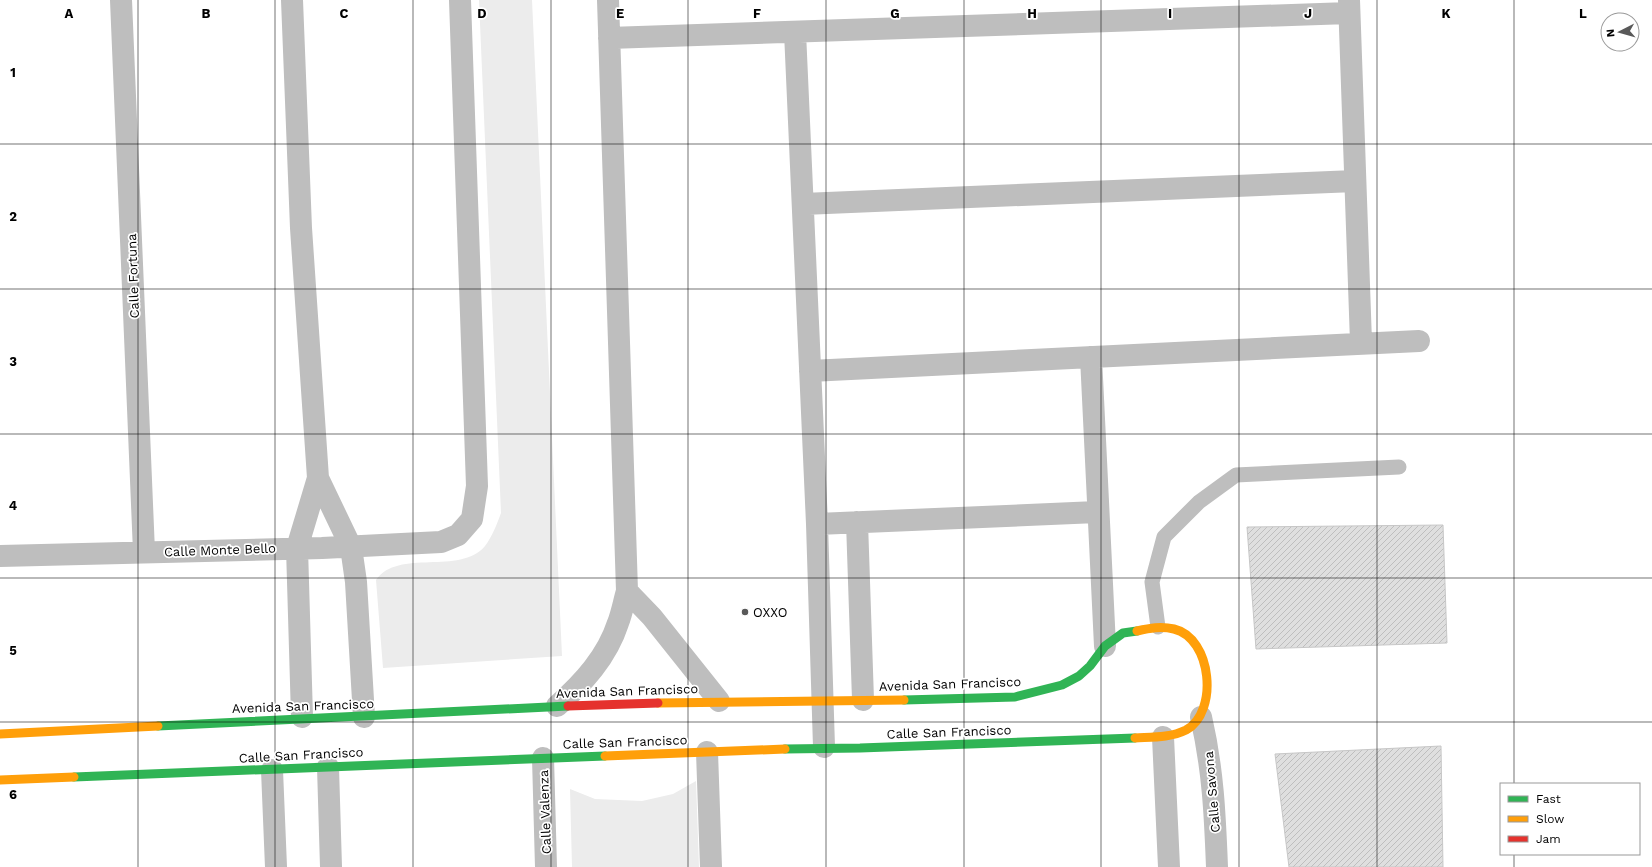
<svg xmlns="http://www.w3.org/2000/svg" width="1652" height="867" viewBox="0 0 1652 867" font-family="'Work Sans',sans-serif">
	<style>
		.green { fill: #ececec }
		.building { fill: url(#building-hatch); stroke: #c7c7c7 }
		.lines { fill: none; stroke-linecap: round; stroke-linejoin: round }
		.lane { stroke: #bebebe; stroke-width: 15 }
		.street { stroke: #bebebe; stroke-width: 22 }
		.fast { stroke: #30b455; stroke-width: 9 }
		.slow { stroke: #ff9f0a; stroke-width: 9 }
		.jam { stroke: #e5322d; stroke-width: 9 }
		.grid { fill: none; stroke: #000; stroke-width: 1; stroke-opacity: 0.55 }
		.poi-dot { fill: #595959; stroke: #fff; stroke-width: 1.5 }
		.labels { text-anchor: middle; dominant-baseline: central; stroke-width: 3.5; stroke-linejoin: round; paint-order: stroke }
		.street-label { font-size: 13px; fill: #000; stroke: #fff }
		.poi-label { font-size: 13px; fill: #000; stroke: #fff; text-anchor: start }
		.grid-label { font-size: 13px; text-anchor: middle; font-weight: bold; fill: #000; stroke: #fff; stroke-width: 3.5; stroke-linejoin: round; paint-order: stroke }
	</style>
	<defs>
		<pattern id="building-hatch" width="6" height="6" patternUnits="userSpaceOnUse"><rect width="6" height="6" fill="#dfdfdf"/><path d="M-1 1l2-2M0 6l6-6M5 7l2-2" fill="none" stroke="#bebebe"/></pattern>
	</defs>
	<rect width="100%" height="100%" fill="#fff"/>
	<path class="green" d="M479,0H532L562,656L383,668L376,580C398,548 460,576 485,546C492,537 497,524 501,513Z
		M696,781L699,867H572L570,789L595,799L642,801L673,794Z"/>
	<path class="building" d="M1443,525L1447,643L1256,649L1247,527Z
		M1441,746L1443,867H1289L1275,754Z"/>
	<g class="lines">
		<path class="lane" d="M1158,627L1152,582L1164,537L1199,502L1236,475L1399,467"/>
		<path class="street" d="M121,0L144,552
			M292,0L301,228L318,478L297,548L302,717
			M1349,0L1361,342
			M795,32L817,524L1097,512
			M609,38L1349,13
			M803,204L1355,181
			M1091,357L1105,646
			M810,371L1419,341
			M318,478L351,547L356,582L364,717
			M857,522L863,700
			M817,524L824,747
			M0,556L322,548L441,542L458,535L472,519L477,486L460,0
			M627,591L652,617L719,701
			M557,706C583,683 607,657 618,623C622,613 624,601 627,591L608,0
			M1201,717C1213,769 1215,815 1217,867
			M1163,737L1169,867
			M707,752L711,867
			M543,758L546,867
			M328,767L331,867
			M272,770L276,867"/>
		<path class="fast" d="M904,700L1015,697L1062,685L1079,676L1090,666L1105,646L1123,633L1137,631
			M158,726L568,706
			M785,749L860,748L1135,738
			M74,777L605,756"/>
		<path class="slow" d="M658,703L904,700
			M0,734L158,726
			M1135,738C1151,737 1170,738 1186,730C1219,712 1212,638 1174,629C1161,626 1150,628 1137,631
			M605,756L785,749
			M0,780L74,777"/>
		<path class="jam" d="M568,706L658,703"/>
	</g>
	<path class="grid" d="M138,0V867M275,0V867M413,0V867M551,0V867M688,0V867M826,0V867M964,0V867M1101,0V867M1239,0V867M1377,0V867M1514,0V784M0,144H1652M0,289H1652M0,434H1652M0,578H1652M0,722H1652M1514,854V867"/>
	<circle class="poi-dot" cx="745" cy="612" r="4"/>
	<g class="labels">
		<g class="street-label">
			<text transform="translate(133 276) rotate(-92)">Calle Fortuna</text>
			<text transform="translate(220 550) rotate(-2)">Calle Monte Bello</text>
			<text transform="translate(950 684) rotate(-2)">Avenida San Francisco</text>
			<text transform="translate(627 691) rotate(-2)">Avenida San Francisco</text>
			<text transform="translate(303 706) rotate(-2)">Avenida San Francisco</text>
			<text transform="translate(949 732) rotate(-2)">Calle San Francisco</text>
			<text transform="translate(625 742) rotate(-2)">Calle San Francisco</text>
			<text transform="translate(301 755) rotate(-3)">Calle San Francisco</text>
			<text transform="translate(1212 792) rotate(-95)">Calle Savona</text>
			<text transform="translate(545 812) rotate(-92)">Calle Valenza</text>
		</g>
		<g class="poi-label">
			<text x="753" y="612">OXXO</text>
		</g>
	</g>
	<g class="grid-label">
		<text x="69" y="18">A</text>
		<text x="206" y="18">B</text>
		<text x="344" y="18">C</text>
		<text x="482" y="18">D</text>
		<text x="620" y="18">E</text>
		<text x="757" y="18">F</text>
		<text x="895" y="18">G</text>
		<text x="1032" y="18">H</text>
		<text x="1170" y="18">I</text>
		<text x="1308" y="18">J</text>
		<text x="1446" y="18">K</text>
		<text x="1583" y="18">L</text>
		<text x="13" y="77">1</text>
		<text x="13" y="221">2</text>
		<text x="13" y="366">3</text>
		<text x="13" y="510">4</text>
		<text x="13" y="655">5</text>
		<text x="13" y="799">6</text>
	</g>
	<rect x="1500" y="783" width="140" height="72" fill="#ffffff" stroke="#999999"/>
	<rect x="1508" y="796" width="20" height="6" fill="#30b455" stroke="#999999"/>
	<text x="1536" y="803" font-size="12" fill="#000000">Fast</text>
	<rect x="1508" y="816" width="20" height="6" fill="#ff9f0a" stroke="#999999"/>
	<text x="1536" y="823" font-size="12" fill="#000000">Slow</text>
	<rect x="1508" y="836" width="20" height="6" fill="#e5322d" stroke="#999999"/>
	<text x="1536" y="843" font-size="12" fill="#000000">Jam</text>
	<g transform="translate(1620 32) rotate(264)"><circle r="19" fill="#ffffff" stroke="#999999"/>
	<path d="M0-3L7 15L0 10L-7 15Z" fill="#595959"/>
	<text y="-6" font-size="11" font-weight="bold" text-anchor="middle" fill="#000000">N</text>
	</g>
</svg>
